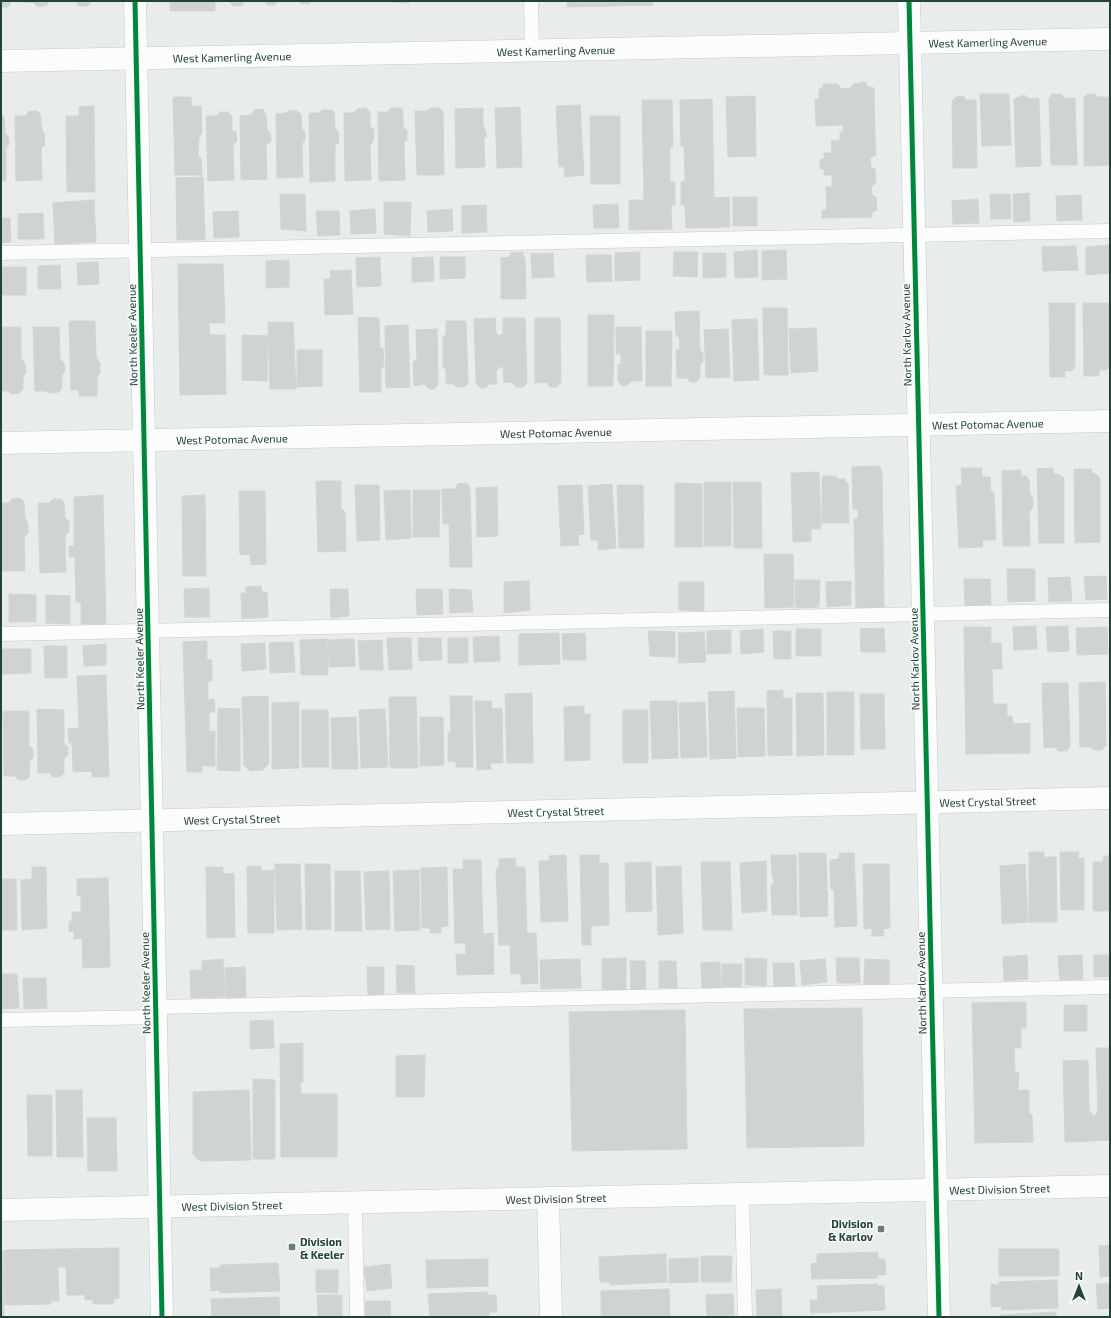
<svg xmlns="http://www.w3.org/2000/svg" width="1111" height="1318" viewBox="0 0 1111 1318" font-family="'Exo 2',sans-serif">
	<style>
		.building { fill: #cfd4d2; stroke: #d1d6d4 }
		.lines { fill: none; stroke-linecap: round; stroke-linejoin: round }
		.service-casing { stroke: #c5cac8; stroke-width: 15 }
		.minor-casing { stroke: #c5cac8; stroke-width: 23 }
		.secondary-casing { stroke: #c3cbc8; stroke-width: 23 }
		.service { stroke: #fcfcfc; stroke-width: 14 }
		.minor { stroke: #fcfcfc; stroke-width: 22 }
		.secondary { stroke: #fcfcfc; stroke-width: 22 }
		.cycleway-casing { stroke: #f7fbf9; stroke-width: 8 }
		.cycleway { stroke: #00873e; stroke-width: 5 }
		.poi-dot { fill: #697e78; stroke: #f7fbf9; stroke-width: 1.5 }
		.labels { text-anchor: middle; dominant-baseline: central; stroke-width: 3; stroke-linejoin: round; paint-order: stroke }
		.street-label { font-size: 11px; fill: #24423a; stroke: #f7fbf9 }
		.poi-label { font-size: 11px; font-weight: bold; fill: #24423a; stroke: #f7fbf9; text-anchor: end }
	</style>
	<rect width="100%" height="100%" fill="#e8edeb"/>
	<path class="building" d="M1,1H11V2L8,7H1Z
		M24,1H49L47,5L38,7L33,2L24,3Z
		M66,1H92L88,6H79L76,2Z
		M170,1H215V11H170Z
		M219,1H244V3L240,6H233L230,2Z
		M252,1H278L275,5H267L264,1Z
		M295,1H311L309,4H301L298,1Z
		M392,1H409V3L392,2Z
		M567,1H652L653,5L567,7Z
		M865,82L868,87L874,88L875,137H840V132H843V125L816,126L815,99H819V89H822L824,84H838L841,89L851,88L853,84Z
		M980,94H1009L1011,145L982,146Z
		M1052,94H1061L1064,98H1075L1077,165H1051L1049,99Z
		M1088,94H1095L1098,97H1109L1110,165L1084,166V97Z
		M1024,95L1029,99L1039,98L1041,166L1016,167L1014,99Z
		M755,96L756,156L728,157L726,97Z
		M964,96L965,100H976L977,168H953L952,101L956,97Z
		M173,97H191L192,106H201L202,133L199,138L198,155L201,159L202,175H175Z
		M712,99L714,198L729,197L730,227L686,228L685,205H681V182L685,181L684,146H681L680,100Z
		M642,100H672L673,147H670V182H675V205H671L672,229L629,230V200H644Z
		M580,105L584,175L565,177L564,167H559L556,106Z
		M94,106L95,192H67L66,116H79V107Z
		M520,107L522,167L497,168L495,108Z
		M366,108L370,112V126L374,130L373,141L370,145L371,180L345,181L344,113H354L357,109Z
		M391,108H401L403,111V127L407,130V140L404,142L405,180L379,181L378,112H388Z
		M430,108H440L443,112L444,175H417L415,111H427Z
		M483,108V125L487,136L484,138L485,167L456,168L455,109Z
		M263,109L266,115L267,130L270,133L271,141L266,145L267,179L241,180L240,116L251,115L255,110Z
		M290,110L297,111L301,114L302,129L305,132V140L302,144L303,177L277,178L276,114L286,113Z
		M322,110H332L334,112L335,128L338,132L339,143L335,145V181L310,182L309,113H319Z
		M29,111H37L40,114L42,130L44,133L45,145L41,148L42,180L16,181L15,116H26Z
		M220,112H228L232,116V130L236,132L237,141L233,146L234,180L208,181L206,116H217Z
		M1,113L4,117L5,133L8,136L9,144L6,148V181H1Z
		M590,116H620V184H591Z
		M840,137H875L876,155L870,158L871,168L875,169L876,183L871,187L872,195L876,197L877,210L872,212V217L822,218V210H827L826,187H832V175H824V169H820V160L824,159V153H832L831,141L840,140Z
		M203,177L205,240H177L176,178Z
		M1029,193L1030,221L1014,222L1013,194Z
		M280,194H305L306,231L281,229Z
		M990,194H1010L1011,219H991Z
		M1081,195L1082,220L1057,221L1056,196Z
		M733,197H757V226H733Z
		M978,199L979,223L953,224L952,201Z
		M94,200L96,242L55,244L53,203Z
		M384,202H411L410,236L384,234Z
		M618,204L619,228H594L593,205Z
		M486,205L487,232L462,233V206Z
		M375,209L376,233L351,234L350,211Z
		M452,209L453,231L428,232L427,211Z
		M238,211L239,237L214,238L213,212Z
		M316,211H339L340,235L318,236Z
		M43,213L44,239H18V214Z
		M1,218H10L11,242L1,243Z
		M1109,245L1110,273L1086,275V247Z
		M1076,246L1078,270L1043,271L1042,247Z
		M757,250L758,277L735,278L734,252Z
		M786,250L787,279L762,280V251Z
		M523,252V257H525L526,299H501V258L510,257V253Z
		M640,252V280L615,281V253Z
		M674,252H698L697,277L673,276Z
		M553,253L554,277L532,278L531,254Z
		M703,253H726V277L703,278Z
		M586,255H611L612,281L587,282Z
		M380,257L381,286L357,287L356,258Z
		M433,257L434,281L412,282V258Z
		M440,257H465V278L440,279Z
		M289,260V287L266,288V261Z
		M98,262L99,284L78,285L77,263Z
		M178,264H223L225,323H209L210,335H225L226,394L180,395Z
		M60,265L61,289H38V266Z
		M2,267H26V295H2Z
		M351,270L353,314L325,315L324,279H331L330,271Z
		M1049,303H1075V366L1072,371H1065V377H1050Z
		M1083,303H1109L1110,367L1106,370H1099V376H1084Z
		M763,308H787L788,375H764Z
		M699,311L700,350L703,353V362L700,365V378L696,382H690L687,378H677L676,351L680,348L679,337L676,336L675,312Z
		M588,315H614L613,386H588Z
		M358,317L379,318L380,348L383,349L384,366L381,369V392H360Z
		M495,318L496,333L499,336L503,333V318H525L527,383L523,387H516L513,383L504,382L503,369L501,366L496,371L497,384H489L486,388H480L476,383L474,319Z
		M535,318H560L561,382L557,387H550L547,382L535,383Z
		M757,319L759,380L734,381L732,320Z
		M69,321H95L96,358L100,363V373L97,377V396H79V390H71Z
		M446,321H466L468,384L463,387H457L453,384H446V370L443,367V338L446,334Z
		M268,322H293L296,389H270Z
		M408,325L410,387L386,388L385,326Z
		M1,327H21V358L25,364L26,372L23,377V389L20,393L11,394L8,391H1Z
		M33,327H59L60,360L64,363L65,371L62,376V388L59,392L49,393L45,391H35Z
		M616,327H641L642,381H631L628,385L622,386L618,381V364H621V354H616Z
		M816,328L818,371L791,373L789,329Z
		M437,329L438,385L434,389H429L424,384L414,386L413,362L417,359L416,330Z
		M728,329L730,377L706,378L704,330Z
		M646,331H672L671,386H646Z
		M242,335L268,336L267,381L242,380Z
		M297,350H322V386L297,387Z
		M877,466L880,467L882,472L884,607L856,609L854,519H858V509H853L852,467Z
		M961,468H982V477H990L991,491L994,493L996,540H982L983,547L959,548L956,486L962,485Z
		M1053,468V474H1058L1064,478V543H1039L1037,469Z
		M1074,469H1092V473H1094L1100,478V542L1075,543Z
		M1021,470V476H1026L1029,480L1030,494L1033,498V507L1029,512L1030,546H1003L1002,471Z
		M819,472L821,529H811V541L793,542L791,473Z
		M822,476H836L837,479H845L846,483H848L849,523H822Z
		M316,481H341V508L345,512L346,551L318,552Z
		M704,482H731V546H704Z
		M733,482H761L762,548H734Z
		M467,483L470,488L472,567H450L449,524H443L442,489H455L458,484Z
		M675,483L702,484V547H675Z
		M612,484L616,548L598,550V540H591L588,486Z
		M355,485H379L380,540L357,541Z
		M582,485L584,534L578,535L579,545L561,546L558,486Z
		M617,485H643L644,548H619Z
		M497,487L498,536L477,537L476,488Z
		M410,490L411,538L386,540L384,491Z
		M413,490H440L439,537H413Z
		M239,491H265L266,564L251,565L250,554L240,555Z
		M103,495L106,624H81V602H76L75,557H69V546H74V497Z
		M205,495L206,576H183L182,496Z
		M20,498L24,502L25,519L28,522V533L24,537L25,571H1V503H9L12,499Z
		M53,499H61L64,502L65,518L69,521V532L65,535L66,572L40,573L38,503H49Z
		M764,554H793L794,607L765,608Z
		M1007,569H1035V601L1008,602Z
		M1106,576L1107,599L1086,600L1084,577Z
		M1070,577L1072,601L1049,602L1048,578Z
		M964,579H990L991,605L965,606Z
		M795,580H820L819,607L796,608Z
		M529,581L530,610L504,613V582Z
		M851,581V605L827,607L826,582Z
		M679,582H704V611L679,610Z
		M261,586L262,592H267L268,617L242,619L241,593H246V587Z
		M209,588V617H185L184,589Z
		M330,589H348L349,616L331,618Z
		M416,589H442L443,614L417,615Z
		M449,589L471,590L473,612L450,613Z
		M9,594L36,595V622H9Z
		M46,595L70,596V624L46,623Z
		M1036,626L1037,649L1014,650L1013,627Z
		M1068,626L1069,651L1048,652L1046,627Z
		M964,627H991V643H1001L1002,669H992L993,704H1007V716H1012L1013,724L1030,723V753L966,754Z
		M1107,627L1108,654L1077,655L1076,628Z
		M884,628L885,652H861L860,629Z
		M763,629L764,652L741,654L740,631Z
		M796,629H821V656H796Z
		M731,630V653L707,654V631Z
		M648,631L675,632V657L650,656Z
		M773,631H791V659H774Z
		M704,632L706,662L679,663L678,633Z
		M559,633L560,664L519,665V634Z
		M585,633L586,660H563L562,634Z
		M499,636L500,661L474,662L473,637Z
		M387,638H411L412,669L389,670Z
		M418,638H441L442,660L419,661Z
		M448,638H468V663H448Z
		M327,639L328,675H301L300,640Z
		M354,639L355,666L329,667L328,640Z
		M382,640L383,670H360L358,641Z
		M207,641V659L212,660V681H208V700L214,699L215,712H209V732L215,731V766H202V772H187L183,642Z
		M293,642L295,672L270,673L269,643Z
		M265,643L266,669L242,671L241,644Z
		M106,644V665L84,666L83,646Z
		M44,646H67V678H45Z
		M1,649H31V673L1,674Z
		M106,675L109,777H92V771L73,772L72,743H69L68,729L79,728L77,676Z
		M1105,682L1106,745L1102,750H1094L1091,747H1080L1079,683Z
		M1042,683H1068L1070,746L1067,751H1058L1055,747L1044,748Z
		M783,690V699L792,698V755L768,756L767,691Z
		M734,691L736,758L710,759L708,692Z
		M827,692H854V755H827Z
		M532,693L533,763H507L505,694Z
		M796,693H823L824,755L797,756Z
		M860,694H884L885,749H861Z
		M268,696L269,763L263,770L250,771L244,765L242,697Z
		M450,696H472L473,767H456V762L448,761V733H451Z
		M389,697H416L418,768H390Z
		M475,701H492V709L502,708L503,763H490L491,769L477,770Z
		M650,701H677L678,758L652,759Z
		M299,702V768L272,769V703Z
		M705,702L707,757L681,758L679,703Z
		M584,706V714H590V760L565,761L564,707Z
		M218,708L240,709V771L217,770Z
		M737,708H764L765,756L738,757Z
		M37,709L64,710V744L68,747V755L64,758V773L60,777H53L49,773H38Z
		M385,709L388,767L361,768L359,710Z
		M302,710H328L329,767H302Z
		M623,710H648V763H623Z
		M3,711H29V745L33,749V758L30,760L29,777L25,780H18L15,776H4Z
		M356,717L358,769H332L331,718Z
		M420,717H443L444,765L420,766Z
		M1029,852H1044V857H1056L1057,922H1029Z
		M1060,852H1079L1078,858H1084V910H1061Z
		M799,853H826L828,916L800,917Z
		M839,853H854L857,926L835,927L834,889H831L830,860L839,859Z
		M566,855L568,921L541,922L539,861H550L549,856Z
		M580,855H599V863H608L609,925L591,926V945H582Z
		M771,855H796L797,915H772L771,885H774L773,877H772Z
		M1104,856H1110V911H1093V862H1103Z
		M515,858L516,867H525L527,933H536L538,983L521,984V974H511L510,945H499L496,869L499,867V859Z
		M463,860H481L483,934L493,933L494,974L457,975L456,954H466L465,943H455L453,869H463Z
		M766,861L767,911L742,913L740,863Z
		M651,862L652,911L626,912L625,863Z
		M701,862H730L732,930H703Z
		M275,864H300L302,929L277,930Z
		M305,864H330L331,929L306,930Z
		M863,864H889L890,928L883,929L884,936H872V928L864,929Z
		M1025,864L1028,922L1002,924L1000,866Z
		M247,866H261V871L274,870V933H248Z
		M681,866L683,933L658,935L656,867Z
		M32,867H46L47,928L22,930L21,880L32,879Z
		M206,867H223V874L234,873L235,937L207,938Z
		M447,867L448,926L441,927V933H430V928H422L421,868Z
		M419,870L420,930L395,931L393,871Z
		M335,871H360L362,931H335Z
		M389,871L390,929L366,930L364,872Z
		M108,878L110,967L83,968L82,938L74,939V931L69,932V921H72V912H81V896H77V879Z
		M1,879H16L17,930H1Z
		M1027,955L1028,979L1004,981L1003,957Z
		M1082,955L1083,979L1060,980L1058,956Z
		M1094,955H1110V977H1094Z
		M626,958V990H602V959Z
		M745,958L767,959L766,986L745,985Z
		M836,958H859L860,983H837Z
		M223,959L225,997L191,998L190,970H202V961Z
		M580,959L581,988L541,989L540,960Z
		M825,959L827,982L802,985L800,961Z
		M865,959L889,960V985L864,984Z
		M630,961H645L646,990L631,991Z
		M659,961H676L677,988H659Z
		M720,962L721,988L702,989L701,963Z
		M773,963H794L795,986H774Z
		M722,964H742V987L722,986Z
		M396,965L414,966L415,993H397Z
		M245,967L246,997L226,998L225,968Z
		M367,967H384V995H368Z
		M1,974H17L19,1008L1,1009Z
		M23,978H46L47,1008L24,1009Z
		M1026,1002V1028H1021V1048H1014L1015,1072H1019L1018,1090H1029V1115L1032,1114L1033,1142L975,1143L972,1003Z
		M1064,1005H1087V1031H1064Z
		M862,1008L864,1146L747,1148L744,1009Z
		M685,1010L687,1149L572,1151L569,1012Z
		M273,1020L274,1048L250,1049V1021Z
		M303,1043V1082H300L301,1094H337V1157H281L280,1044Z
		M1096,1048H1110V1140L1093,1141L1094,1116L1098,1112Z
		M425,1055L424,1097H396V1056Z
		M1088,1060L1089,1111L1094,1116L1093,1141L1065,1142L1063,1061Z
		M253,1079L275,1080V1159H253Z
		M56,1090H82L83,1157H57Z
		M249,1090L251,1160L200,1161L193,1154V1092Z
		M27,1095H52V1156H28Z
		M87,1118H116L117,1171H88Z
		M1110,1245V1276L1100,1277L1099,1246Z
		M119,1248V1298L114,1299V1304H93V1300H85V1295H67L66,1267H58L59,1301H51V1304L5,1305L4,1250Z
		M999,1249H1059V1276H999Z
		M1,1251H3L4,1317H1Z
		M878,1252V1259H885L886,1275H877V1278L812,1279L811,1264L817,1263V1254Z
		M666,1254L667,1282L610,1285V1282H600L599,1257Z
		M701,1256H732L731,1282H701Z
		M698,1258V1282L669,1283V1259Z
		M488,1259V1286L427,1288L426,1260Z
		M278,1263L280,1291L220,1293L219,1290L211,1291L210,1268H220V1265Z
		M390,1264L392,1288L367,1291L364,1267Z
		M316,1270H338V1293L316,1292Z
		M1057,1280L1058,1308L1002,1310L1001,1306L991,1307V1284L999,1285V1282Z
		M1110,1283V1308L1098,1309L1096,1284Z
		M877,1284V1286H884L885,1310L811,1313L810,1300H818L817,1286Z
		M669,1289L670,1316L601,1317V1291Z
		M781,1289L782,1316H757L756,1290Z
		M488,1292V1295H496L497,1312H489V1317H430L428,1294Z
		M733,1294L734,1315L707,1316L706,1295Z
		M317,1295H342V1316L318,1317Z
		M279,1297L280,1317H212L211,1299Z
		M365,1301H390L391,1317H366Z
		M1056,1312V1317H1000V1315Z"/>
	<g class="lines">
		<g class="service-casing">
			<path id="service" d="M531,1L532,50
				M1,253L1110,231
				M1,634L1110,610
				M156,1007L1110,987
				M1,1020L156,1017
				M742,1194L745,1317
				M355,1202L357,1317"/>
		</g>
		<g class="minor-casing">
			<g id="minor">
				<path d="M135,1L162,1317"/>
				<path d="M909,1L939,1317"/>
				<path id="s1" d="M1,61L1110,39"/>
				<path id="s2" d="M1,443L1110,421"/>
				<path id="s3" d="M1,824L1110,798"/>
				<path d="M548,1198L551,1317"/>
			</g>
		</g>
		<g class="secondary-casing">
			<g id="secondary">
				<path id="s4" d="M1,1210L1110,1186"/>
			</g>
		</g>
		<use href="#service" class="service"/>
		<use href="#minor" class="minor"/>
		<use href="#secondary" class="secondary"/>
		<g class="cycleway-casing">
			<path id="cycleway" d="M135,1L162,1317
				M909,1L939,1317"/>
		</g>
		<use href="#cycleway" class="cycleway"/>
	</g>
	<g class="poi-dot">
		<rect x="877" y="1225" width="8" height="8" rx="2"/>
		<rect x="288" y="1243" width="8" height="8" rx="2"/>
	</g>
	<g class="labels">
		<g class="street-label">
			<text stroke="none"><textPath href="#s1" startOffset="987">West Kamerling Avenue</textPath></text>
			<text stroke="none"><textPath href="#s1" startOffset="555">West Kamerling Avenue</textPath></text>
			<text stroke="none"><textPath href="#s1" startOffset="231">West Kamerling Avenue</textPath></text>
			<text transform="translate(132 335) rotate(-91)">North Keeler Avenue</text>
			<text transform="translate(906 335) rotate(-91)">North Karlov Avenue</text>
			<text stroke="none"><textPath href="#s2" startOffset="987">West Potomac Avenue</textPath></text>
			<text stroke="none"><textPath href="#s2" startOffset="555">West Potomac Avenue</textPath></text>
			<text stroke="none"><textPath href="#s2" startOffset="231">West Potomac Avenue</textPath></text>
			<text transform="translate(139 659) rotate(-91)">North Keeler Avenue</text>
			<text transform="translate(914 659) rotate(-91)">North Karlov Avenue</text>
			<text stroke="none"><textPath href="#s3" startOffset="987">West Crystal Street</textPath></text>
			<text stroke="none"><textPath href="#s3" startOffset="555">West Crystal Street</textPath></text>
			<text stroke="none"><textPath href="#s3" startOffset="231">West Crystal Street</textPath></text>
			<text transform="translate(145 983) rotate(-91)">North Keeler Avenue</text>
			<text transform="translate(921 983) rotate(-91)">North Karlov Avenue</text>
			<text stroke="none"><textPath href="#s4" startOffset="999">West Division Street</textPath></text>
			<text stroke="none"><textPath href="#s4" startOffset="555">West Division Street</textPath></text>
			<text stroke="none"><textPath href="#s4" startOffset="231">West Division Street</textPath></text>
		</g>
		<g class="poi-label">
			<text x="873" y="1223">Division<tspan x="873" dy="13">&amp; Karlov</tspan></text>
			<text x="300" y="1241" text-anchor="start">Division<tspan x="300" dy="13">&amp; Keeler</tspan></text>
		</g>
	</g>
	<rect width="1111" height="1318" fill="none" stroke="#24423a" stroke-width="4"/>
	<g transform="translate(1079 1286)" stroke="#f7fbf9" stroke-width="3" paint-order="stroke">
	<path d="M0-3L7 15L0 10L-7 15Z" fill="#24423a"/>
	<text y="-6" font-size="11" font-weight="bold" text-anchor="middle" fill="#24423a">N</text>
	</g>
</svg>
